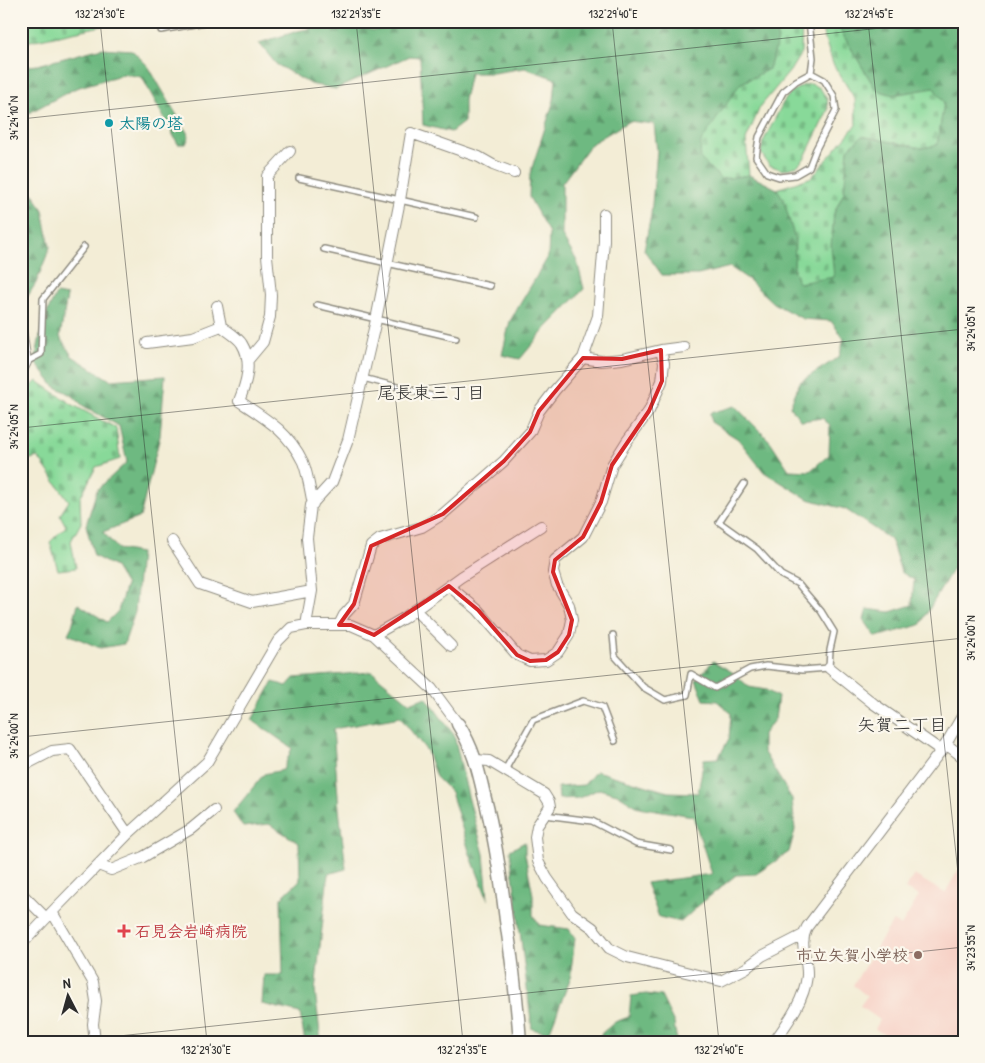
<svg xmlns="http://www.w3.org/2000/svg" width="985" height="1063" viewBox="0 0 985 1063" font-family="'Patrick Hand','Klee One',sans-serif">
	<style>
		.built { fill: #f7d1c6 }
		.forest { fill: url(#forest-firs); stroke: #4c7256 }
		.cemetery { fill: url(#cemetery-stones); stroke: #5a8262 }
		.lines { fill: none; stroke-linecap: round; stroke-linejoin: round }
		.service-casing { stroke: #8f8c80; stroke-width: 8 }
		.minor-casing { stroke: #8f8c80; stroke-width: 12 }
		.tertiary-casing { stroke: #8f8c80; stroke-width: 15 }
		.service { stroke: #fff; stroke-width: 5 }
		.minor { stroke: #fff; stroke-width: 10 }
		.tertiary { stroke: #fff; stroke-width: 12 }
		.marked { fill: #d62828; fill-opacity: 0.2; stroke: #d62828; stroke-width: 4; stroke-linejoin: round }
		.ticks { fill: none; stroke: #2b2b2b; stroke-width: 1; stroke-opacity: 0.45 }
		.culture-dot { fill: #0f9aa8; stroke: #fbf7ec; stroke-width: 2 }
		.health-dot { fill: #e0444e; stroke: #fbf7ec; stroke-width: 2 }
		.education-dot { fill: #8d6e63; stroke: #fbf7ec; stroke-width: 2 }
		.labels { text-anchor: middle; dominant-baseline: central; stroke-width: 4.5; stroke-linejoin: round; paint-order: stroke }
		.culture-label { font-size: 16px; font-weight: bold; fill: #0d838f; stroke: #fbf7ec; text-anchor: start }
		.health-label { font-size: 16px; font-weight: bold; fill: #be3a42; stroke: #fbf7ec; text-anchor: start }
		.education-label { font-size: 16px; font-weight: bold; fill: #785e54; stroke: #fbf7ec; text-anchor: end }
		.neighbourhood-label { font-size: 18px; fill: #2b2b2b; stroke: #fbf7ec }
		.neatline { fill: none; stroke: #2b2b2b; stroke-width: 2 }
		.ticks-label { font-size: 12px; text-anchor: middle; fill: #2b2b2b }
	</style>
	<defs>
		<pattern id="forest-firs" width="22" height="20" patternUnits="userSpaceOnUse" patternTransform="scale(1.25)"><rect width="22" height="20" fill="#6eb981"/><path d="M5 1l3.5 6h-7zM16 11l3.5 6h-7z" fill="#5b976a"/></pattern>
		<pattern id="cemetery-stones" width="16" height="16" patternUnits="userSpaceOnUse" patternTransform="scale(1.25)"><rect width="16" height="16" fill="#88d999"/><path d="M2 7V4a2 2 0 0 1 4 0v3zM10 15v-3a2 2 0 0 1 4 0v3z" fill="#76ba84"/></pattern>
	</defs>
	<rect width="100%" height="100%" fill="#fbf7ec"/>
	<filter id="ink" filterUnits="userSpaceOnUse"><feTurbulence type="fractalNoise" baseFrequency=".02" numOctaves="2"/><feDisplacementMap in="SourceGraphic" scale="10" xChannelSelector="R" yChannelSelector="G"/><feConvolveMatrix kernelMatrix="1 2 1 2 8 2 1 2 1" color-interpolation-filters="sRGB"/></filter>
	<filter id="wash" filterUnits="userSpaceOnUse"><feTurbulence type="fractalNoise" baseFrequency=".0096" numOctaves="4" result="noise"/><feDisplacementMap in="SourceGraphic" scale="20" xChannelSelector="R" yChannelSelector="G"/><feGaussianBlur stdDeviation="1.12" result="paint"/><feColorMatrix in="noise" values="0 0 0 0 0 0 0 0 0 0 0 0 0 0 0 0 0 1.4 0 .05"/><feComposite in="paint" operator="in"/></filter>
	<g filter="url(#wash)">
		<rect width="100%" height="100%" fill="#f3edd6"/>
		<path class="built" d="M964,860V1042H897L875,1029L880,1020L860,1006L867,996L853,985L893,921L901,926L919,896L905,889L914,875L945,893Z"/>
		<path class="forest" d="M345,21C355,21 362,28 372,30C381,31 391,26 398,21H772L778,40L769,69L740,84L721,179L749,175L777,189L783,198L795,239L794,272L834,277L831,246L834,213L844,192L848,149L862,136L922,148L937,145L944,103L934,88L893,95L876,90L840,30V21H964V531L962,535L959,558L920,625L876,637L864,620L867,609L890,612L912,605L914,580L901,572L891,540L845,509L808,499L764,472L738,439L711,422L710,413L735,406L770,441L789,470L810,471L829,455L830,425L822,418L801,421L790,406L800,382L839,357L844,339L831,321L803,319L773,303L749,280L730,267L698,275H662L644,250L651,215L657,151L654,124L629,121L591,144L562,183V236L577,261L584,289L546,328L520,359L502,355L510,321L548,257L549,233L529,197L530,174L554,100L556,79L525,68L493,73H470L464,100V122L451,132L423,125L420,57L409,56L336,89L310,84L276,64L259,43L298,31Z
			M102,48L132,50L148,66L189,136L186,144H178L142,77L124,74L76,88L21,117V67L38,65Z
			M21,174L43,210L50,247L36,283L22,305L27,273L25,245L21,229Z
			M56,294L67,296L60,337L72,356L110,380L165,376L160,436L140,517L103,532L118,549L140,553L135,612L124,644L100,648L68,634L72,626L78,604L107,622L118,611L126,585L115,567L94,556L86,525L97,490L127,462L119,426L82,405L73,396L54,386L35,362L43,321Z
			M713,661L732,672L749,687L766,690L778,697L775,719L763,734V751L792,799L795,830L789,852L756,874L736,875L699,905L681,922L659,917L646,883L712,874L693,816L638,807L617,794L599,789L579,798L559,799L558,787L584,785L596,771L668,792L698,793L704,759L718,758L729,739L731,713L717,701L704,700L696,680Z
			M372,672L410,703L426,697L454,735L468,796L484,854L488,900L470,854L451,792L436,777L427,751L400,717L333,729L339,809L346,869L328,874L315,991L321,1042H305L300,1013L262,1004L264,975H283L281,898L300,880L299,843L269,824L243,827L233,812L264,774L283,770L292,748L252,720L273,682L287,686L294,678Z
			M525,842V854L533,895V915L539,925L569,929L575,938L570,979L549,1033L532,1029L510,850Z
			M646,994L661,996L674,1023L677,1042H599L601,1034L615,1022L629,1017L631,996Z"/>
		<path class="cemetery" d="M21,21H105L106,25L21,43Z
			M772,21H802L801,53L790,71L760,107L746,140L749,175L721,179L700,158L701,142L740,84L769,69L778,40Z
			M819,21H840V30L876,90L893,95L934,88L944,103L937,145L922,148L862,136L848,149L844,192L834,213L831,246L834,277L798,283L794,272L795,239L783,198L777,189L812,177L856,125L855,99L833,64Z
			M811,84L820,88L827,99L828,110L804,159L797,166L783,170L769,165L761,153L763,142L783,103L791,92L804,85Z
			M37,381L73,405L116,428L120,459L96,467L80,498L81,523L71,541L76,568L58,570L50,542L66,526L60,515L69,501L38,457L23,461L21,459V396Z"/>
	</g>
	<g filter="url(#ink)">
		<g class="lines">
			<g class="service-casing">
				<path id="service" d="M160,21L161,30L211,21
					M809,21L813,58L811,73
					M811,73L824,80L834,96L836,110L816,149L809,167L795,175L779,177L767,173L756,157L759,137L783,92L796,81Z
					M299,178L400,200L476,217
					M324,249L490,286
					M317,305L456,338
					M26,362L41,354L43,299L84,247
					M363,378L432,396
					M613,635L615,656L643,687L665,700L687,695L691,674L715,688L750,669L766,666L802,670L829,668L830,650L834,632L821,611L798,584L781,575L757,549L719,522L744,484
					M505,770L533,720L583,701L602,707L615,741
					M545,815L592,821L636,844L671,850"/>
			</g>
			<g class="minor-casing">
				<path id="minor" d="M21,257L22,262L21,271
					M217,306L221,326
					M21,330L26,362L21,372
					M147,343L193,337L221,326C227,331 239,338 242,344C253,362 246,384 239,401C266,419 288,431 303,462C308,474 310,491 313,504
					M583,358L601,361L622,359L661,350L684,347
					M248,360L263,342L270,317L271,295L267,256V176L290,151
					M21,490V491
					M172,541L200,584L252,602L312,591
					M449,586L478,610L517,655L530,661L546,660L558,652L569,635L572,620L569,605L557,585L553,572L555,560L583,537L601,502L612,465L627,441L649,411L662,381L664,363L661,350
					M415,610L451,646
					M306,625L312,591L307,538L311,505L332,482L348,440L376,320L400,200L411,133L479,157L493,165L514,173
					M339,625L344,615L354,604L371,546L380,539L422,527L443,514L504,461L530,432L539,411L555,390L583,358L598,316L604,241V214
					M374,635L404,618L461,577L541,526
					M829,668L874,704L942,751
					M946,744L964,758
					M476,760L489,761L544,794L549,802L550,807L537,826L535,837L538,861L547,878L572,913L593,928L609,948L627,957L721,981L746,968L762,956L803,935
					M21,767L52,751L70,749L128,834
					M98,865L111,870L143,857L191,829L214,810
					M21,893L46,918
					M52,912L93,982L96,1001L93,1024L95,1042
					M21,945L52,912L128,834L207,762L278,641L291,628L306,625H351L374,635L432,689L458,724
					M774,1042C788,1022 804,1001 807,976C808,958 798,945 807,927L946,744L964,713"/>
			</g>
			<g class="tertiary-casing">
				<path id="tertiary" d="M458,724C473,748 478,768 484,795C495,836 501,878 506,920C512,960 517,1001 520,1042"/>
			</g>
			<use href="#service" class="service"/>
			<use href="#minor" class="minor"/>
			<use href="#tertiary" class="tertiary"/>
		</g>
	</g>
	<path class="marked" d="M661,350L662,381L649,411L612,465L601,502L583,537L555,560L553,572L572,620L569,635L558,652L546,660L530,661L517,655L478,610L449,586L374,635L351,625H339L354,604L371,546L443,514L504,461L530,432L539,411L583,358L622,359Z"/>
	<path class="ticks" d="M100,21L207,1042M356,21L463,1042M612,21L719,1042M868,21L964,930M21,119L947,21M21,428L964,329M21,737L964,638M62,1042L964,947"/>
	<circle class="culture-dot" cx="109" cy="123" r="5"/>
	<path class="health-dot" d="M121.5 923.5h5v5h5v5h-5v5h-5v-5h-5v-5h5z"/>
	<circle class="education-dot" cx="918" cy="955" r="5"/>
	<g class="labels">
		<g class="culture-label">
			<text x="119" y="123">太陽の塔</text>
		</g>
		<g class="health-label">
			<text x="135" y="931">石見会岩崎病院</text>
		</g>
		<g class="education-label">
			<text x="908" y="955">市立矢賀小学校</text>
		</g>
		<g class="neighbourhood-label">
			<text x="431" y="392">尾長東三丁目</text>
			<text x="902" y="724">矢賀二丁目</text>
		</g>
	</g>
	<rect width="985" height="1063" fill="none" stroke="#fbf7ec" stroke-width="55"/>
	<g transform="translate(68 996) rotate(354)" stroke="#fbf7ec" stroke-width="4" paint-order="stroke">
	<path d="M0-4L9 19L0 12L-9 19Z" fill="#2b2b2b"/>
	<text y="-8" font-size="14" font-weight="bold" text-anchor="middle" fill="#2b2b2b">N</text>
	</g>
	<rect x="28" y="28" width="930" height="1008" class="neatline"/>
	<g class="ticks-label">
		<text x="100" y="18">132°29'30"E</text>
		<text x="356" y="18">132°29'35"E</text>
		<text x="613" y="18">132°29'40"E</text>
		<text x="869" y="18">132°29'45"E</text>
		<text transform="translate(14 118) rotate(-90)" y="4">34°24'10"N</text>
		<text transform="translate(971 329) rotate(-90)" y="4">34°24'05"N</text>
		<text transform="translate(14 427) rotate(-90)" y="4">34°24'05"N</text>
		<text transform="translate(971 638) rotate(-90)" y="4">34°24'00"N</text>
		<text transform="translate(14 736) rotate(-90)" y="4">34°24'00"N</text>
		<text transform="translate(971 948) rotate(-90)" y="4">34°23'55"N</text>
		<text x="206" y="1054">132°29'30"E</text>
		<text x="462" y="1054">132°29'35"E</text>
		<text x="719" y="1054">132°29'40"E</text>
	</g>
</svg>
